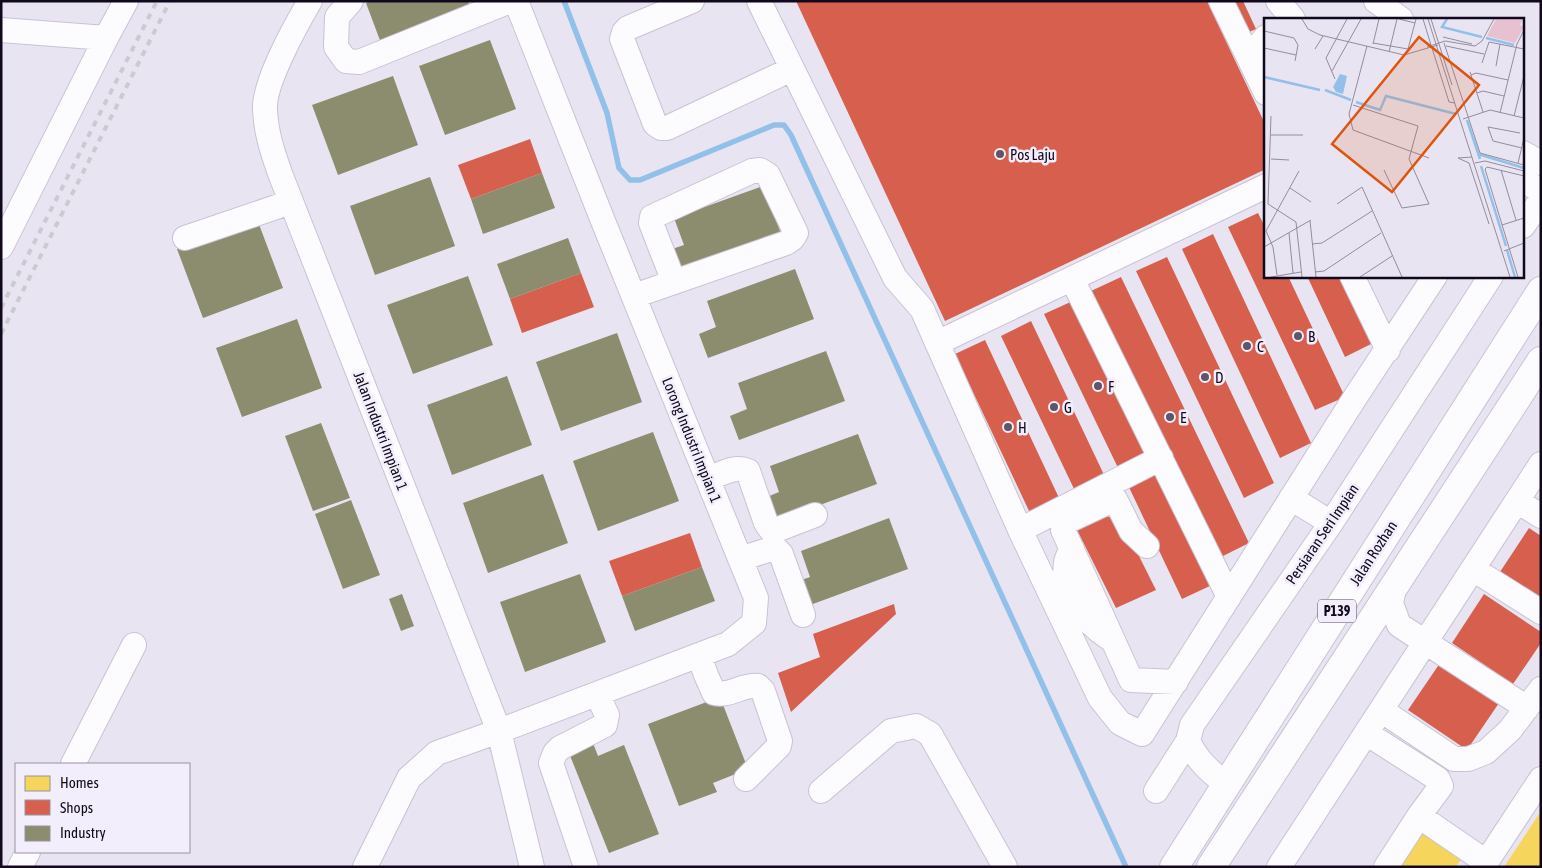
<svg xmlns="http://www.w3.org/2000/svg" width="1542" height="868" viewBox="0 0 1542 868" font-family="'Asap Condensed',sans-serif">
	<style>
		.homes { fill: #f6d55c }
		.shops { fill: #d6604d }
		.industry { fill: #8c8c6e }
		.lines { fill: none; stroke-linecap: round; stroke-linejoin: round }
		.stream { stroke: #93c0e8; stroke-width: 5.5 }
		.minor-casing { stroke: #cac2d4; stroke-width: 26 }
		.major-casing { stroke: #cac2d4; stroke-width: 30 }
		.minor { stroke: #fcfbfd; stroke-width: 24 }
		.major { stroke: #fcfbfd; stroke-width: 28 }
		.rail { stroke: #cbcace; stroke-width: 4; stroke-dasharray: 6 6; stroke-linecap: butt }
		.poi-dot { fill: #5d5568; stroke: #f3eefb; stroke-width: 2 }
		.labels { text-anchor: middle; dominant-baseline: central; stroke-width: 5; stroke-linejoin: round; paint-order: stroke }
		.shield { fill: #f3eefb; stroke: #564d60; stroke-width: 1 }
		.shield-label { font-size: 14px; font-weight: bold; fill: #12081d }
		.poi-label { font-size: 15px; fill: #12081d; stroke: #f3eefb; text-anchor: start }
		.street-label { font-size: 15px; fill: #12081d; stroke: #f3eefb }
		.inset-river { fill: none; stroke: #93c0e8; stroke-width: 2.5 }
		.inset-road { fill: none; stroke: #938c9d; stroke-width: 1 }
		.view { fill: #dd550d; fill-opacity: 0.15; stroke: #dd550d; stroke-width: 2.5 }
		.inset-edge { fill: none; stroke: #12081d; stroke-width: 2.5 }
	</style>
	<rect width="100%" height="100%" fill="#e9e4f2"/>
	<path class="homes" d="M1541,811V867H1504Z
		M1417,827L1463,856L1456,867H1392Z"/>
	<path class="shops" d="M796,1H1207L1266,126V169L945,321Z
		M1232,1H1243L1256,29L1247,33Z
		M530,139L542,173L471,199L458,165Z
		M1258,213L1266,229V276H1288L1345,397L1315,410L1228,227Z
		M1213,234L1311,443L1280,458L1182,249Z
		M1167,257L1274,483L1244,498L1136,271Z
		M581,273L594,307L522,333L510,299Z
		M1307,276H1344L1375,342L1345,357Z
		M1121,277L1249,543L1219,558L1091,291Z
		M1075,300L1151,457L1120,472L1044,314Z
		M1031,321L1106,479L1076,493L1001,336Z
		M985,340L1060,500L1030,513L955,354Z
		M1157,469L1212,585L1182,599L1127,483Z
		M1114,506L1156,590L1116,608L1074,524Z
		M1529,528L1541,536V605L1498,575Z
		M690,533L702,567L622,596L609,561Z
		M1484,594L1541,632V643L1513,684L1452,643Z
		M894,604L896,614L791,712L778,673L820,657L813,634Z
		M1440,663L1499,703L1467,750L1408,710Z"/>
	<path class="industry" d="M371,1H468L471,9L381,43L366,3Z
		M490,40L516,109L445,135L419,66Z
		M393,76L418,145L338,175L312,105Z
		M542,173L555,208L483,234L471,199Z
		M430,177L455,246L375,275L350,206Z
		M763,186L782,236L676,275L666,251L684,245L674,218Z
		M257,219L283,288L203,318L177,249Z
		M568,238L581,273L510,299L497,264Z
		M795,269L814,319L708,358L699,334L716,327L707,301Z
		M468,276L493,345L413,374L387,305Z
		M297,319L322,388L242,417L216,348Z
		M617,333L642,402L561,431L536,362Z
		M826,351L845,401L739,440L730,416L747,409L738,383Z
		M507,376L532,445L452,475L427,405Z
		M321,423L350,498L313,511L285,436Z
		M653,432L679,501L598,531L573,461Z
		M858,434L877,484L771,523L762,499L779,492L770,466Z
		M543,474L568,543L488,573L463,503Z
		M351,500L380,575L343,589L315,514Z
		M889,518L908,569L802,608L793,583L810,577L801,551Z
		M702,567L715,601L635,631L622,596Z
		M580,574L606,642L525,672L500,602Z
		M402,594L414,626L401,631L389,599Z
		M720,697L748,769L713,783L717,792L679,806L648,724Z
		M591,738L598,756L624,745L659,834L609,853L567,748Z"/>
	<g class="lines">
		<path class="stream" d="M564,1L607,113L619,168L630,180H640L774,125H784L791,135L1126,867"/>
		<g class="minor-casing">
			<path id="minor" d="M310,1C296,25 263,84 265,110C266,133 273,154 281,176L499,731L532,867
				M351,1L337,17L336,47L346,61L359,62L510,1
				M692,1L628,28L624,32L622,39L655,124L661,128H667L792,69
				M759,1L895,278L922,309L1020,530L1100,698L1120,723L1142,734L1356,396L1435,276
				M1221,1L1266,93
				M1278,1L1293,19
				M1376,1L1401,19
				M1,30L106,38
				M1253,66L1259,45L1266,37
				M1523,153L1541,163
				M1523,180L1541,191
				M1523,226L1541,200
				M185,238L291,202
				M1,247L106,38L126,1
				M1352,276L1388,350
				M1072,279L1229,597
				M634,296L786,243L792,239L796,233L768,175L760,170L752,171L652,217L651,223L674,282
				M937,343L1266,186
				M708,479C721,474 735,465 748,471L766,523L771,530H776L815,515
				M1291,498L1331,523
				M1517,501L1541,516
				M1020,530L1161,458
				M1147,546L1131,531L1115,499L1068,521L1063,530L1131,680L1176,682
				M1072,549C1070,553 1066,558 1066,563C1061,594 1085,622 1109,638
				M740,559L771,549H776L781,554L803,615
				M1473,569L1541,612
				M1395,584L1391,603L1399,625L1527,708
				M699,655L706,675L714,693C729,697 743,684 758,686L763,691L780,741L779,746L746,779
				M1381,710L1454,759H1468L1486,752L1510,730L1541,689
				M1366,733L1438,779L1441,786L1419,816L1386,867
				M1188,741C1198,761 1208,770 1226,784
				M73,764L134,645
				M821,791L891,731L916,726L930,734L1005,867
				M1156,791L1188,741L1192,725L1331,523L1491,276
				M1419,816L1486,862
				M20,867L28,852
				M365,867L409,778L437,753L499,731L728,644L754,623L756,598L603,221L516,1
				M586,867L551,763L555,753L560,748L605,725L607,715L597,694
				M1279,867L1541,464
				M1483,867L1541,779"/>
		</g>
		<g class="major-casing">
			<path id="major" d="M1174,867L1541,291
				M1211,867L1541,361"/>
		</g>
		<use href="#minor" class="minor"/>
		<use href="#major" class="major"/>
		<path class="rail" d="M1,308L157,1
			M1,334L170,1"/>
	</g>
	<g class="poi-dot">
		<circle cx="1000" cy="154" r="5"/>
		<circle cx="1298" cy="336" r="5"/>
		<circle cx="1247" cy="346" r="5"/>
		<circle cx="1205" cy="377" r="5"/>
		<circle cx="1098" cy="386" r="5"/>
		<circle cx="1054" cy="407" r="5"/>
		<circle cx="1170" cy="417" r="5"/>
		<circle cx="1008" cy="427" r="5"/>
	</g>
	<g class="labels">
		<rect class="shield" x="1318" y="599.5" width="38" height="23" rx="4"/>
		<g class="shield-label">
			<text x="1337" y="611">P139</text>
		</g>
		<g class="poi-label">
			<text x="1010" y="154">Pos Laju</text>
			<text x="1308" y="336">B</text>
			<text x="1257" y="346">C</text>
			<text x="1215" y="377">D</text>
			<text x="1108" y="386">F</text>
			<text x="1064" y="407">G</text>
			<text x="1180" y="417">E</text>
			<text x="1018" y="427">H</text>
		</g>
		<g class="street-label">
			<text transform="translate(381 431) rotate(69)">Jalan Industri Impian 1</text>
			<text transform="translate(692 440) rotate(68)">Lorong Industri Impian 1</text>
			<text transform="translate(1322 534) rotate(-56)">Persiaran Seri Impian</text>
			<text transform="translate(1373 553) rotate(-57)">Jalan Rozhan</text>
		</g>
	</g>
	<g transform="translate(1264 18)">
		<rect width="260" height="260" fill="#e9e4f2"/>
		<path d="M232,1H259L256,7L260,9L251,25L223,18Z" fill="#e8c1d0"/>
		<path d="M76,56L83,58L79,76L72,74L69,69Z" fill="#93c0e8"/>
		<path class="inset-river" d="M183,1L178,9L218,19M222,20L250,27M0,59L56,72M61,72L87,82M92,84L116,92L122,78L192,96M203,102L216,141M214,136L260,150M217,148L242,228M243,232L251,259"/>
		<path class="inset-road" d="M38,1L44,11L56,17L140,37L174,27M135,1L151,5M159,1L167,27M164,1L246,259M167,1L188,67M0,13L30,20L34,27L31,43M179,19L208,26M109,25L144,31L152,1M180,25L216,135L260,147M109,26L115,1M103,28L85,96L89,112L165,140M182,28L220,36M163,29L181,23L211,28L218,23L230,1M0,30L32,37M168,30L185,84L191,85M51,31L59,18M125,34L133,1M218,45L225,24L260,31M232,48L236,26M68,53L97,1M206,54L219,94M207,57L212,55L244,62M71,61L62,40L83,1M213,75L219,73L240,78M89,87L154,108L145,141L165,186L138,190L120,152M236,95L253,26L260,12M7,98L4,186L32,204L38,259M250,98L260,58M199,101L226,92L260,100M256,115L224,109L229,123L258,130M7,117H39M208,139L194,140L205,145L225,206M7,141L25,142M211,145L221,143L260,153M254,145L260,120M237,152L252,202M26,170L47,184M73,186L98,169L138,259M46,203L52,259M238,207L260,200M25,215L29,255M48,226L58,225L108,193M0,229L47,202M240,233L260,225M51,254L60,253L117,215M13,257L9,229L2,213L35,153M7,259L37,254M96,259L128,238M254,259L221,151L223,149L260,158"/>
		<path class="view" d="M155,19L215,67L128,174L68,126Z"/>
		<rect width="260" height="260" class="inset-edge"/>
	</g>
	<rect width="1542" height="868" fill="none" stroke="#12081d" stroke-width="5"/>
	<rect x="15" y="763" width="175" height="90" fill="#f3eefb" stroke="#9992a2"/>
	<rect x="25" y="776" width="25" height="15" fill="#f6d55c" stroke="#9992a2"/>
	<text x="60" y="788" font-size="15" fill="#12081d">Homes</text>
	<rect x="25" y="800" width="25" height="15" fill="#d6604d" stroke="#9992a2"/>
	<text x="60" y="813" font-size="15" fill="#12081d">Shops</text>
	<rect x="25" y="826" width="25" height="15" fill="#8c8c6e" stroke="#9992a2"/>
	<text x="60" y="838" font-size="15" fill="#12081d">Industry</text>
</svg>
